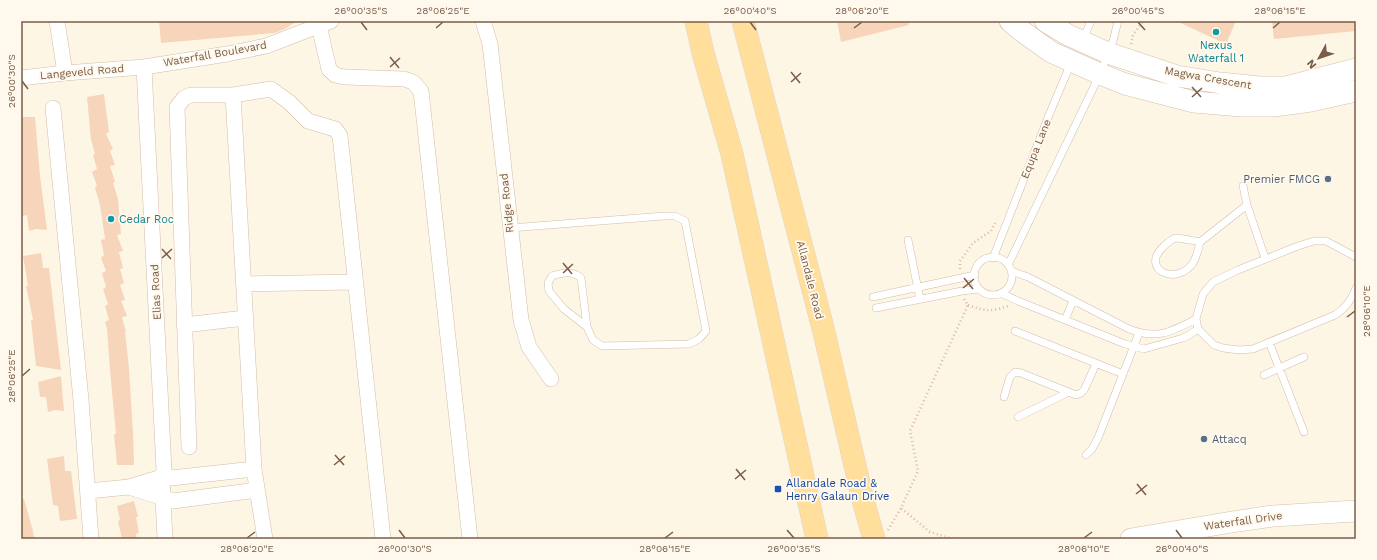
<svg xmlns="http://www.w3.org/2000/svg" width="1377" height="560" viewBox="0 0 1377 560" font-family="'Work Sans',sans-serif">
	<style>
		.building { fill: #f6d5ba }
		.lines { fill: none; stroke-linecap: round; stroke-linejoin: round }
		.lane-casing { stroke: #d1bda9; stroke-width: 8 }
		.street-casing { stroke: #d1bda9; stroke-width: 16 }
		.secondary-casing { stroke: #d7c0a9; stroke-width: 22 }
		.primary-casing { stroke: #dcd5cf; stroke-width: 23 }
		.path { stroke: #dbb89d; stroke-width: 2.5; stroke-dasharray: 1 3; stroke-linecap: butt }
		.lane { stroke: #fff; stroke-width: 7 }
		.street { stroke: #fff; stroke-width: 15 }
		.secondary { stroke: #fff; stroke-width: 21 }
		.primary { stroke: #ffdf9b; stroke-width: 22 }
		.ticks { fill: none; stroke: #7a5c47; stroke-width: 1.5 }
		.culture-dot { fill: #0f9aa8; stroke: #fff9ed; stroke-width: 1.5 }
		.service-dot { fill: #5c6f8a; stroke: #fff9ed; stroke-width: 1.5 }
		.transit-dot { fill: #1a4fb4; stroke: #fff9ed; stroke-width: 1.5 }
		.labels { text-anchor: middle; dominant-baseline: central; stroke-width: 3.5; stroke-linejoin: round; paint-order: stroke }
		.culture-label { font-size: 11px; fill: #0d838f; stroke: #fff9ed }
		.street-label { font-size: 11px; fill: #7a5c47; stroke: #fff9ed }
		.service-label { font-size: 11px; fill: #4e5e75; stroke: #fff9ed; text-anchor: end }
		.transit-label { font-size: 11px; fill: #164399; stroke: #fff9ed; text-anchor: start }
		.neatline { fill: none; stroke: #7a5c47; stroke-width: 1.5 }
		.ticks-label { font-size: 10px; text-anchor: middle; fill: #7a5c47 }
	</style>
	<rect width="100%" height="100%" fill="#fef6e5"/>
	<path class="building" d="M159,21H297L285,29L275,33L161,43Z
		M837,21H908L909,25L841,42Z
		M1176,21H1236L1226,44Z
		M1272,21H1356V31L1274,39Z
		M104,94L109,132L106,134L113,149L110,151L115,165L110,166L115,182L113,183L118,199L121,234L117,235L123,251L119,252L123,268L120,269L124,283L120,285L125,300L121,301L127,316L122,317L126,332H125L129,368L133,433L134,465H117L114,434H116L110,370L107,329L105,322L109,320L105,306L108,304L103,289L106,287L102,273L106,271L101,258L104,255L101,240L105,239L100,205L95,188L97,186L92,172L97,169L93,155L95,154L91,140L87,97Z
		M21,117H35L40,176L47,230L36,229L29,231L27,215L22,216L21,206V169H22Z
		M41,253L43,268H49L61,370L36,366L31,320H33L26,286H28L23,256Z
		M61,376L64,411L55,410L48,412L46,397H40L38,382Z
		M64,456L65,471H71L77,519L60,521L58,506L53,505L47,459Z
		M24,499L33,531L34,539H21V500Z
		M134,501L138,517H136L139,533L136,534L137,539H122L118,521L120,520L117,506Z"/>
	<g class="lines">
		<g class="lane-casing">
			<path id="lane" d="M1083,39L1091,21
				M1243,186L1247,205L1265,258
				M510,228L664,216H675L685,221L706,331L699,339L689,344L602,346L593,340L587,327L581,278C571,270 563,273 552,276L548,283L549,291L564,309L587,327
				M908,240L920,299
				M1200,242C1198,249 1197,257 1193,263C1176,287 1140,269 1163,247C1166,244 1171,239 1176,238C1181,238 1194,241 1200,242L1247,205
				M1356,257L1326,241H1314L1298,246L1238,270L1213,282L1203,294L1196,319L1198,329L1214,345L1223,348L1239,350L1253,349L1335,315C1346,308 1351,300 1356,288
				M974 276a19 19 0 1 1 38 0a19 19 0 1 1-38 0Z
				M993,258L1049,115L1071,63
				M1008,265L1100,74L1113,41L1118,21
				M1011,271L1028,277L1129,329C1157,340 1171,332 1196,319
				M1001,293L1018,301L1125,344L1144,349L1183,338L1189,335L1198,329
				M873,297L975,275
				M876,308L962,291L979,289
				M1065,320L1073,301
				M1015,331L1123,374
				M1269,342L1304,432
				M1264,375L1304,357
				M1004,397L1010,377L1015,372L1021,373L1076,395L1081,393L1084,390L1096,364
				M1018,417L1069,392
				M1086,455L1092,449L1098,438L1139,333"/>
		</g>
		<g class="street-casing">
			<path id="street" d="M57,21L65,73
				M483,21L490,44L521,320L529,347L551,379
				M319,26L329,69L335,75L345,77L404,79L413,82L421,91L470,539
				M144,67L164,470L162,477L165,539
				M21,78L65,73L144,67L227,54L266,46L331,21
				M53,108L81,400L91,539
				M244,284L355,282
				M184,325L245,318
				M189,447L177,107L184,98L191,95H233
				M129,487L173,501L257,490
				M88,491L129,487L162,477L171,478L254,469
				M265,539L254,469L233,95L271,89L289,102L308,121L335,129L340,136L383,539"/>
		</g>
		<g class="secondary-casing">
			<path id="secondary" d="M1010,21L1019,29L1051,52L1100,74L1125,84L1194,102L1241,106H1274L1311,101L1356,91
				M1045,21L1068,35L1108,53L1177,76L1220,83L1259,87H1286L1356,69
				M1131,539L1232,522L1273,516L1356,511"/>
		</g>
		<g class="primary-casing">
			<path id="primary" d="M696,21L703,53L732,154L817,539
				M743,21L823,328L863,500L874,539"/>
		</g>
		<path class="path" d="M1131,44L1133,35L1143,21
			M960,269V261L973,243L991,231L995,223
			M968,305C984,311 991,312 1008,306
			M888,530L901,508
			M953,539L930,532L901,508L918,471L910,431L968,305L964,299"/>
		<use href="#lane" class="lane"/>
		<use href="#street" class="street"/>
		<use href="#secondary" class="secondary"/>
		<use href="#primary" class="primary"/>
	</g>
	<path class="ticks" d="M361,22L367,30M750,22L756,30M1138,22L1145,30M436,28L443,22M854,28L862,22M1273,28L1280,22M390,57L399,68M390,67L400,58M791,72L800,83M22,81L28,89M791,82L801,73M1192,87L1201,97M1192,97L1202,88M162,249L171,259M162,258L172,249M563,263L572,274M563,273L573,264M964,278L973,289M963,288L974,279M1347,317L1355,311M22,376L30,369M335,455L344,465M334,465L345,456M736,469L745,480M735,479L746,470M1137,484L1146,495M1136,494L1147,485M399,530L405,538M787,530L794,538M1176,530L1182,538M247,538L255,532M665,538L673,532M1084,538L1092,532"/>
	<g class="culture-dot">
		<circle cx="1216" cy="32" r="4"/>
		<circle cx="111" cy="219" r="4"/>
	</g>
	<g class="service-dot">
		<circle cx="1328" cy="179" r="4"/>
		<circle cx="1204" cy="439" r="4"/>
	</g>
	<rect class="transit-dot" x="774" y="485" width="8" height="8" rx="2"/>
	<g class="labels">
		<g class="culture-label">
			<text x="1216" y="45">Nexus<tspan x="1216" dy="13">Waterfall 1</tspan></text>
			<text x="119" y="219" text-anchor="start">Cedar Roc</text>
		</g>
		<g class="street-label">
			<text transform="translate(215 54) rotate(-10)">Waterfall Boulevard</text>
			<text transform="translate(82 72) rotate(-5)">Langeveld Road</text>
			<text transform="translate(1208 78) rotate(10)">Magwa Crescent</text>
			<text transform="translate(1036 149) rotate(-68)">Equpa Lane</text>
			<text transform="translate(507 203) rotate(-96)">Ridge Road</text>
			<text transform="translate(810 280) rotate(76)">Allandale Road</text>
			<text transform="translate(156 292) rotate(-93)">Elias Road</text>
			<text transform="translate(1243 521) rotate(-8)">Waterfall Drive</text>
		</g>
		<g class="service-label">
			<text x="1320" y="179">Premier FMCG</text>
			<text x="1212" y="439" text-anchor="start">Attacq</text>
		</g>
		<g class="transit-label">
			<text x="786" y="483">Allandale Road &amp;<tspan x="786" dy="13">Henry Galaun Drive</tspan></text>
		</g>
	</g>
	<rect width="1377" height="560" fill="none" stroke="#fff9ed" stroke-width="44"/>
	<g transform="translate(1319 58) rotate(230)" stroke="#fff9ed" stroke-width="3" paint-order="stroke">
	<path d="M0-3L7 15L0 10L-7 15Z" fill="#7a5c47"/>
	<text y="-6" font-size="11" font-weight="bold" text-anchor="middle" fill="#7a5c47">N</text>
	</g>
	<rect x="22" y="22" width="1333" height="516" class="neatline"/>
	<g class="ticks-label">
		<text x="361" y="14">26°00'35"S</text>
		<text x="443" y="14">28°06'25"E</text>
		<text x="750" y="14">26°00'40"S</text>
		<text x="862" y="14">28°06'20"E</text>
		<text x="1138" y="14">26°00'45"S</text>
		<text x="1280" y="14">28°06'15"E</text>
		<text transform="translate(11 81) rotate(-90)" y="4">26°00'30"S</text>
		<text transform="translate(1366 311) rotate(-90)" y="4">28°06'10"E</text>
		<text transform="translate(11 376) rotate(-90)" y="4">28°06'25"E</text>
		<text x="247" y="552">28°06'20"E</text>
		<text x="405" y="552">26°00'30"S</text>
		<text x="665" y="552">28°06'15"E</text>
		<text x="794" y="552">26°00'35"S</text>
		<text x="1084" y="552">28°06'10"E</text>
		<text x="1182" y="552">26°00'40"S</text>
	</g>
</svg>
